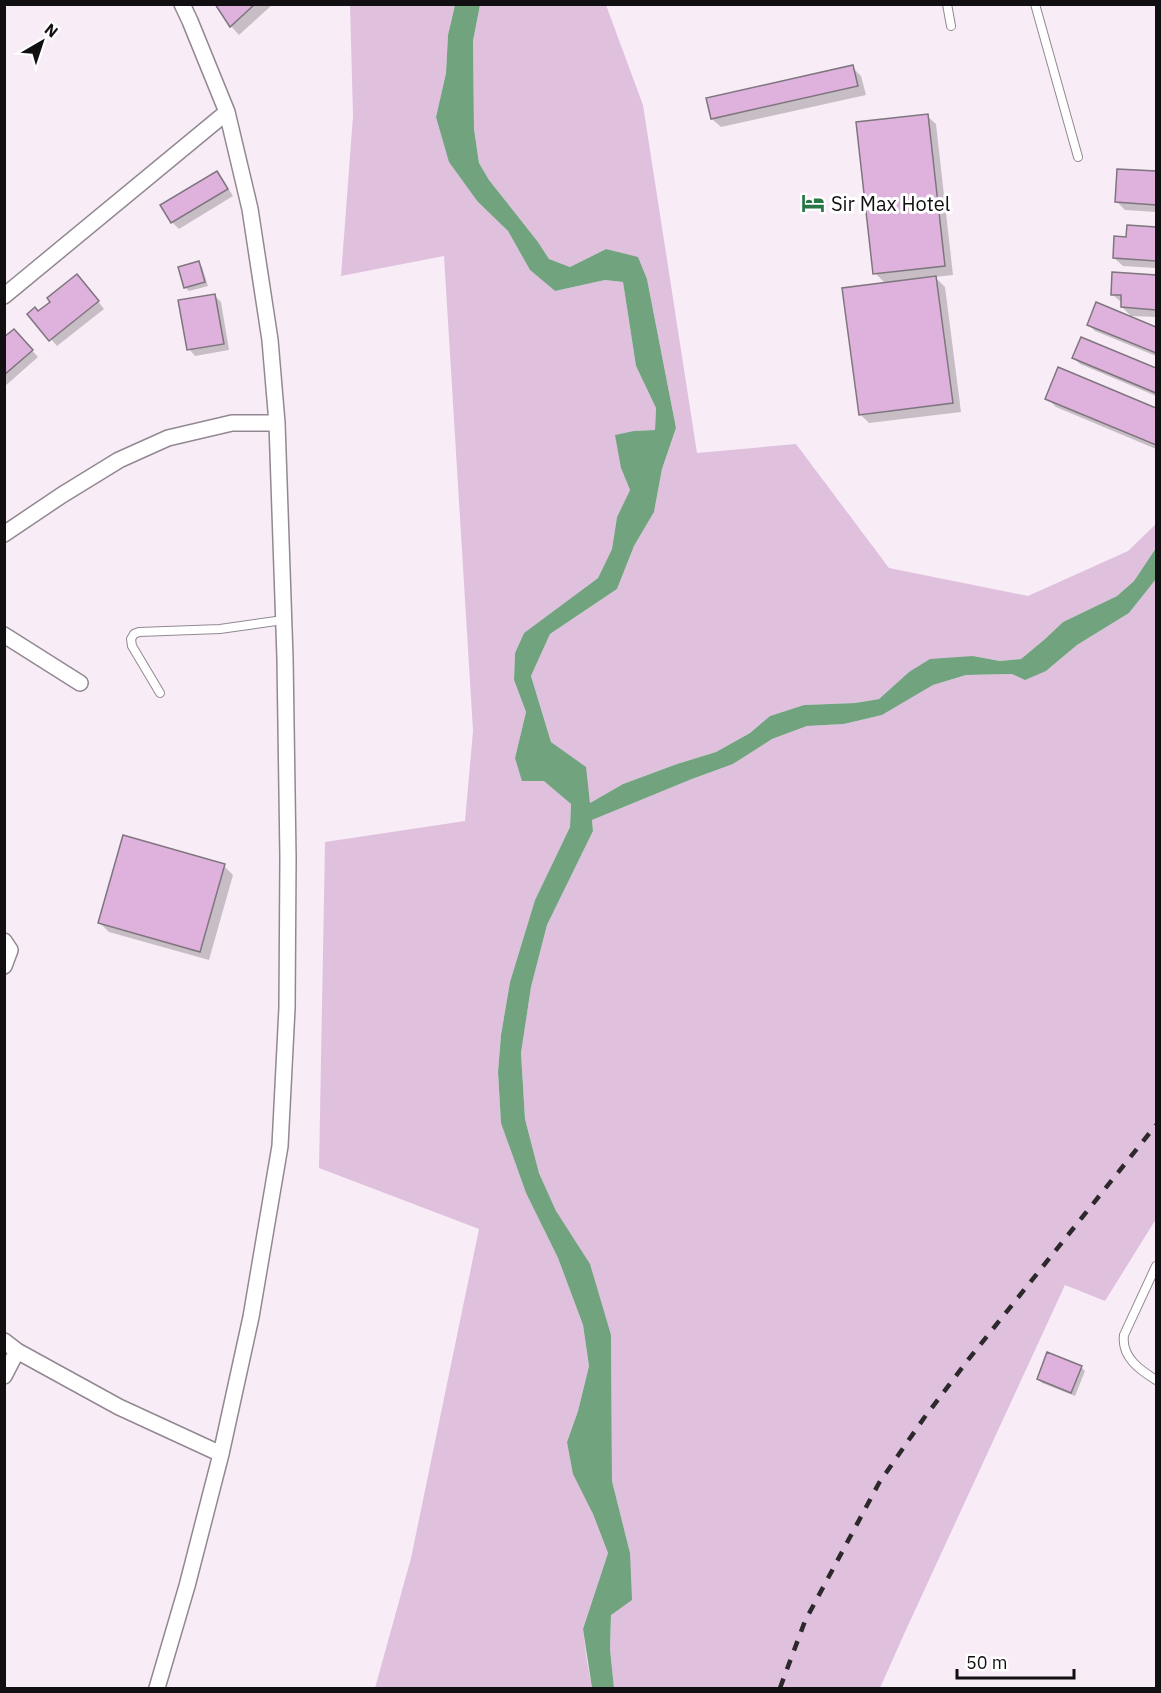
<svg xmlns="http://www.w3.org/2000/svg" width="1161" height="1693" viewBox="0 0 1161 1693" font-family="'IBM Plex Sans',sans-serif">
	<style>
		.green { fill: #dfc1de }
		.water { fill: #71a37f }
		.shadow { fill: #0003 }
		.building { fill: #deb2dd; stroke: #7f757e; stroke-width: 1.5 }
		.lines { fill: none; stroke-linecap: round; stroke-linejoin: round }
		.service-casing { stroke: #928892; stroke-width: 10 }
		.minor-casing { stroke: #928892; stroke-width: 18 }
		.service { stroke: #fff; stroke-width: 8 }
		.minor { stroke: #fff; stroke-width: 15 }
		.rail { stroke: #2c282b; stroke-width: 4.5; stroke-dasharray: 10 10; stroke-linecap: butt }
		.labels { text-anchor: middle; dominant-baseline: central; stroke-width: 6; stroke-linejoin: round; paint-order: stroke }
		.poi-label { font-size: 20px; fill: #120f12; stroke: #fff; text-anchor: start }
	</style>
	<rect width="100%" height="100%" fill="#f8edf7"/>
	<path class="green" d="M350,5H455L448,35L446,73L436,117L478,202L508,231L530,270L555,291L605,280L623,282L636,366L656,408L655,430L634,431L621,468L630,490L617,517L612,549L598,578L524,633L515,653L514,680L526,712L515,758L544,780L571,804L570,827L535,900L510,982L501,1035L498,1072L501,1122L526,1193L558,1258L583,1325L589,1366L578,1411L567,1442L593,1514L608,1553L583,1629L587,1661L592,1688H375L411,1558L479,1229L319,1168L325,842L465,821L473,731L444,256L341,276L353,116Z
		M480,5H606L643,105L697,453L796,444L889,568L1028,596L1128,551L1156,524V548L1134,581L1117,596L1063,622L1045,639L1021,659L1000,661L973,656L909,672L879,699L855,703L804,705L770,716L750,733L716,752L677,764L623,784L590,803L585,767L551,742L531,676L550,634L617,589L634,546L654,512L662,469L676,428L647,279L638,258L606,249L570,267L549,259L538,242L489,180L479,163L474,129L473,41Z
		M1156,579V1219L1105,1301L1065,1285L905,1632L880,1688H614L610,1649L611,1615L630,1553L612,1481L611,1335L539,1173L525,1119L521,1053L531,987L547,925L593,831L592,820L692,779L733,764L772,739L807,726L844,724L882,715L933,685L966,675L1012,674L1046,671L1077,645L1129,613Z"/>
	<path class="water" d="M455,5H480L473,41L474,129L479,163L489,180L538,242L549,259L570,267L606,249L638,257L647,279L676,428L662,469L654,512L634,546L617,589L550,634L531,676L551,742L586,767L590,803L623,784L677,764L716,752L750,733L770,716L804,705L855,703L879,699L909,672L930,659L973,656L1000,661L1021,659L1045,639L1063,622L1117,596L1134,581L1156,548V579L1129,613L1077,645L1046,671L1025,680L1012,674L966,675L933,685L882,715L844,724L807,726L772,739L733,764L692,779L592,820L593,831L547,925L531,987L521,1053L525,1119L539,1173L556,1211L590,1264L611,1335L612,1481L630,1553L632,1600L611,1615L610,1649L614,1688H592L583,1629L608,1553L593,1514L573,1474L567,1442L578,1411L589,1366L583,1325L558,1258L526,1193L501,1123L498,1072L501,1035L510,982L535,900L570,827L571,804L544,781H522L515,758L526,712L514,680L515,653L524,633L598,578L612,549L617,517L630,490L621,468L615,435L634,431L655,430L656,408L636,366L623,282L605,280L555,291L530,270L508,231L478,202L449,162L436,117L446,73L448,35Z"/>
	<path class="shadow" d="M217,4H273L239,35L231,26Z
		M852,67L861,76L866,95L721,127L712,119Z
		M927,116L936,124L953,275L935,277L945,287L961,412L869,423L860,414L886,284L875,273Z
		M1118,170L1156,173V212L1125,210L1116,201Z
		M217,173L223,180L233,196L179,229L172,222L162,205Z
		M1129,226L1156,228V268L1123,266L1114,258L1128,238Z
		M198,263L202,267L208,286L189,291L185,287Z
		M1113,274L1156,277V317L1131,316L1122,307V303L1112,294Z
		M83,282L104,309L57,346L29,314L38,312Z
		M214,295L221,302L229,350L195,356L189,349Z
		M1097,304L1156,329V356L1095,331L1089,325Z
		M14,331L38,357L4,387V339Z
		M1082,339L1156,370V396L1080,364L1074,358Z
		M1059,369L1156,409V449L1056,407L1047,398Z
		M224,866L233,875L209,960L109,932L100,923Z
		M1081,1367L1085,1371L1075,1396L1042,1383L1038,1379Z"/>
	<path class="building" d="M215,4H255L230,27Z
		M853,65L858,86L711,119L706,98Z
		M928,114L945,266L873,274L856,122Z
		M1117,169L1156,171V205L1115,202Z
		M217,171L228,189L171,223L160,205Z
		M1127,225L1156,227V261L1113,258L1114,236L1126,237Z
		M199,261L205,282L184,288L178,267Z
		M1112,272L1156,275V310L1121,307V295H1111Z
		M77,274L99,301L49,341L27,314L35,307L38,311L50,302L47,298Z
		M936,276L953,403L859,415L842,288Z
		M215,294L224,344L187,350L178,300Z
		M1096,302L1156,327V353L1087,325Z
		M14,329L33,350L4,375V337Z
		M1081,337L1156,368V393L1072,358Z
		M1058,367L1156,408V445L1045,399Z
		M123,835L225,864L200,952L98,923Z
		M1047,1352L1082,1366L1071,1393L1037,1379Z"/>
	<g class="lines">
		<g class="service-casing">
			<path id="service" d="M947,4L951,26
				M1035,4L1078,157
				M160,693L132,646L131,639L134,634L139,632L220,629L283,620
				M1156,1266L1124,1335C1121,1357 1140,1370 1156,1380"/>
		</g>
		<g class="minor-casing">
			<path id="minor" d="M4,296L227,112
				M4,534L62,495L119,460L168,438L232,423H277
				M4,635L80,683
				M4,941L10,950L4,966
				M4,1341L17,1351L119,1407L221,1454
				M4,1376L17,1351
				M157,1688L187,1586L221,1454L251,1317L280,1146L287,1008L288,858L285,658L277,423L270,340L250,209L227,112L190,21L182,4"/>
		</g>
		<use href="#service" class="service"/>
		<use href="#minor" class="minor"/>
		<path class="rail" d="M780,1688L805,1621L879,1483L924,1418L968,1360L1156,1125"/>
	</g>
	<defs>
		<g id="hotel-bare" transform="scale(1.8)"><path d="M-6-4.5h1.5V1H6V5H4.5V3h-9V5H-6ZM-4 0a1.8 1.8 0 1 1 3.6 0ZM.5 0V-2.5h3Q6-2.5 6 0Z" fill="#287645" stroke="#fff" stroke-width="2.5" paint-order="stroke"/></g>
	</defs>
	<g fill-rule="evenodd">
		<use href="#hotel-bare" x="813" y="203"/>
	</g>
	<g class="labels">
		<g class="poi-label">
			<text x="831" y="203">Sir Max Hotel</text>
		</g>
	</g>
	<rect width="1161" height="1693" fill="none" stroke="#120f12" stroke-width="12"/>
	<g transform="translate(42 42) rotate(39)" stroke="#ffffff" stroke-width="4.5" paint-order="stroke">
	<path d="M0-4.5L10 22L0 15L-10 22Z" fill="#120f12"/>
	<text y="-9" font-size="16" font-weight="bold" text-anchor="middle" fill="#120f12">N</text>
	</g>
	<path d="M957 1669v9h117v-9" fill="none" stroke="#120f12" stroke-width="3"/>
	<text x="966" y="1669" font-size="18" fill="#120f12" stroke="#ffffff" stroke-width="4.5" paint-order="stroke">50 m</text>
</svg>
